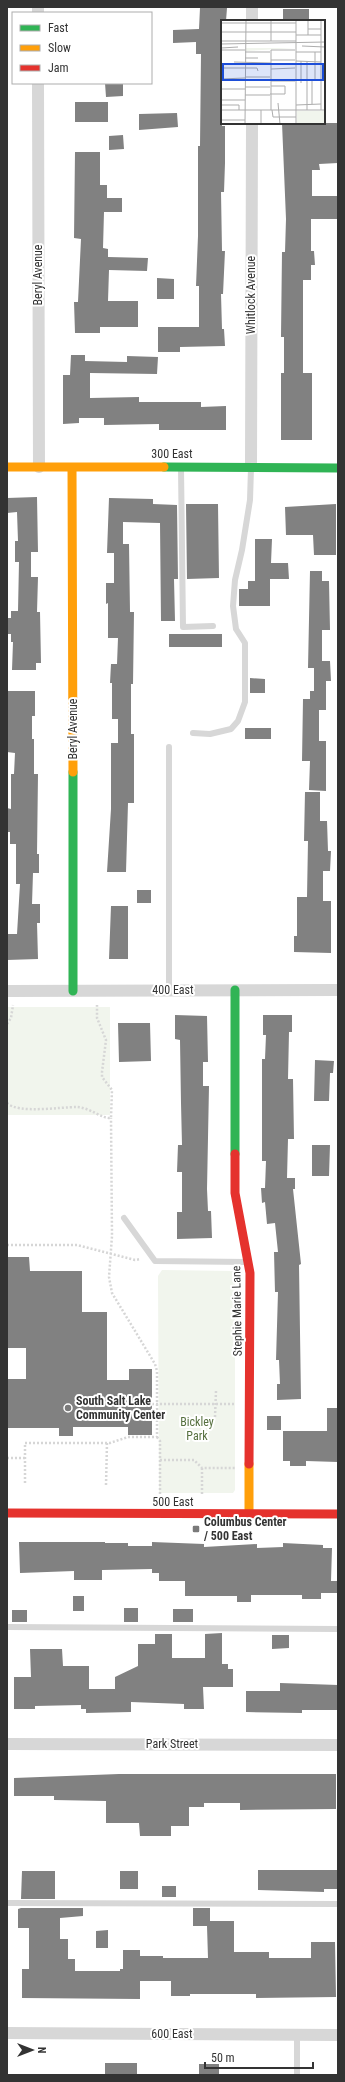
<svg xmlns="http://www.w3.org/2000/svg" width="345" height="2082" viewBox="0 0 345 2082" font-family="'Roboto Condensed',sans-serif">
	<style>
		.green { fill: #f1f5ed }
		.building { fill: #818181 }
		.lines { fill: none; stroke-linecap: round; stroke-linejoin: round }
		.path { stroke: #d6d6d6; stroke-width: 2.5; stroke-dasharray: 2 2; stroke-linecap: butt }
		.lane { stroke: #d7d7d7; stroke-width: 6 }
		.street { stroke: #d7d7d7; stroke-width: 12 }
		.fast { stroke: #30b455; stroke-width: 9 }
		.slow { stroke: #ff9f0a; stroke-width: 9 }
		.jam { stroke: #e5322d; stroke-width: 9 }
		.poi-dot { fill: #7a7a7a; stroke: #fff; stroke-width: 1.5 }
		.labels { text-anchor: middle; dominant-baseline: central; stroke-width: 4; stroke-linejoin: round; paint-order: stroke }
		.street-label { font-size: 12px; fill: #333; stroke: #fff }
		.poi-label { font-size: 12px; font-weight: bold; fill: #333; stroke: #fff; text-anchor: start }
		.park-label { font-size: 12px; fill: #56703f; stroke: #fff }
		.inset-road { fill: none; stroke: #adadad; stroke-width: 1 }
		.view { fill: #1d4ed8; fill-opacity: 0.15; stroke: #1d4ed8; stroke-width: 2 }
		.inset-edge { fill: none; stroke: #333; stroke-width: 2 }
	</style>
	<rect width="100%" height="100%" fill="#fff"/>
	<path class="green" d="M7,1007H110V1115H7Z
		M162,1270L233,1271L235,1273V1490L233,1493H159L158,1276Z"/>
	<path class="building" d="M200,8H227L226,21H222V126H225V163L224,192H221L222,251H225L223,294H221L222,329H224L225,346L180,347V352H158V327H199V286H196L198,236V146H200L201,54H196V42L173,43V30L199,29Z
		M283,9H309V21H283Z
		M105,83H123V96L106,97Z
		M75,102H108V122H75Z
		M177,113L178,127L139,130V114Z
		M282,123H338V163L319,164L320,170H312V196H338V219H311V251H314L315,265H311V280H303V373H312V440H281V373H284V337H281L282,252H285L286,219Z
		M123,135L124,149L109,150V136Z
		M75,152H100V185H107V198H122V212H104L103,248L108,249V257L148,258L147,271L109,270L108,301H138V327H100V333H75L74,302H78L81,239L74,238Z
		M157,278L174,279V299H157Z
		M71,355H85V361L127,362V356L158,357L157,374L90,373V398L139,397V402H201V407L226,406V430H159V424L104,425V418H79V423L63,424V375H70Z
		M37,497L38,552H31V577H38L37,612H40L41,663H36V670H12L13,642H11V634H7V618H11V611H18L19,562H15V541H18L17,512L7,513V498Z
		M109,498L153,499V504L177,505L178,579H174L175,621H161L160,523L123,522V544H129L130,612H134L133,684H131V734H134V803H128L126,872H107L111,809V743H118V719H112V683H110L111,664H117L118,638H108V603L106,604V583H114V553H107Z
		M186,504H218L219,578L187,579Z
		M336,504V555H314L313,535H286L285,507Z
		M255,539H272L271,563H288L289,579H270V606H239V589H248V581H255Z
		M310,571H322V581H329L330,630H322V661H330L331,681H326V710H319V741H326V791L309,790L310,761H302L303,699H310V691H314V668H308Z
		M169,634H222V647H169Z
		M250,678L265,679V693H250Z
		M7,691H35V716H32V739H34V774H38L37,854H39V873H33L32,904H40V923H37L38,959L7,960V934H17L20,884H16V844H10V832H7V808L11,809V774H14L15,753L7,752Z
		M245,728H271V739H245Z
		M305,792H320V821H327L328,851H331L330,871H323V901H331V953L294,952V936H297V897H307L308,841H304Z
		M137,890H151V903H137Z
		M111,906H128V959H109Z
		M175,1015L207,1016L208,1062H203V1086H209L207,1189L208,1211H211L212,1238L177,1239V1212H182V1172H177L178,1145H182L181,1103L180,1040L175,1039Z
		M263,1015H292V1032H289L288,1079H293L294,1139H288L287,1178H295V1189H293L301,1264L299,1265L301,1399L277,1400V1384H280L279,1360H276L278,1292H275L274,1252H278L275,1223L267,1224L265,1202L262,1203L261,1188H265L266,1161H262V1059H265L266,1035H263Z
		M118,1023H150L151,1061L119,1062Z
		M315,1060L334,1061L333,1073H330L329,1101H314Z
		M312,1145H330L329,1176H312Z
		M7,1257H29L30,1271H82V1312H107V1380H129V1369H152V1435H128V1427H73V1436H59V1428H7V1379H26V1348H7Z
		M327,1408H338V1462L306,1461V1466H290V1461H283V1431H327Z
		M267,1416H281V1430H267Z
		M19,1542H105V1543H128V1546H152V1542L204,1544V1547L257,1544V1548L283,1547V1543L323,1545V1548H332L331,1581H338V1593H321V1599H302V1595H251V1602H237V1596H185V1581H159V1573H152V1569L102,1570V1580H74V1571L20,1573Z
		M73,1596H84V1611H73Z
		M124,1608H138V1622H124Z
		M173,1609H193V1622H173Z
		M12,1610H27V1622H12Z
		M222,1633V1664H228V1669H233V1687H203L204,1709H184V1704L131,1702V1712L86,1713V1709H81V1705L35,1706V1709H14V1677H31L30,1649H62L63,1666H89V1689H115V1677L138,1666V1644H155V1634H172V1658H205V1634Z
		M272,1635H289V1648L272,1649Z
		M280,1683L338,1685L337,1710H302V1713L246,1712V1691H280Z
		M119,1774H336V1809L240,1810V1803H204V1807H189V1826H171V1836H140L139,1823H106V1801L54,1800V1796H14V1778Z
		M258,1870H338V1889H324V1892L258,1890Z
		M22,1871H55V1899H21Z
		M120,1871H138V1889H120Z
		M162,1886H176V1897H162Z
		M21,1908H83V1916L60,1918V1939H68V1959H75V1971H120V1969H123V1950H140V1956H163V1958H208L207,1926H193V1908H210V1921H234V1952H269V1958H311V1942H335L336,1997L256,1998V1994H190V1996H171V1981H140V1999L22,1998V1969H29V1928H18V1909Z
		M108,1930V1948H96V1931Z
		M105,2063H137V2075H105Z
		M199,2064H219V2075H199Z"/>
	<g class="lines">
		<path class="path" d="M7,1024L11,1018L13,1005
			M7,1103C18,1114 60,1107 77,1107C91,1108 102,1119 111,1118L112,1090L102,1077V1072L106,1040L97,1018V1005
			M7,1245H77L135,1260L141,1259
			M152,1404H236
			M215,1417L216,1391
			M157,1437L160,1441V1495
			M7,1458H25
			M160,1460H194L202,1468H235
			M202,1468V1495
			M25,1483V1443H110L128,1437H157V1371L155,1364L112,1293L109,1277L112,1236L111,1118
			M106,1485L107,1443"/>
		<path class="lane" d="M181,468L183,627L213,626
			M193,733L210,734L231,729L238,721L245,702V643L236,629L233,606L235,580L242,550L250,500L251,468
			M169,990V747
			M124,1218L155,1261L247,1262
			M7,1627L338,1629
			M7,1903L338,1904
			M297,2035V2075"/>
		<path class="street" d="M38,7V13
			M252,21V7
			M38,83L39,467
			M251,466L252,123
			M7,991L338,990
			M7,1744L338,1745
			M7,2033L338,2035"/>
		<path class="fast" d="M164,467L338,468
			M73,772V991
			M235,990V1154"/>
		<path class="slow" d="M7,467H164
			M72,467L73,772
			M249,1514V1464"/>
		<path class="jam" d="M235,1154V1193L250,1273L249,1464
			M7,1513L338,1514"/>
	</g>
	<g class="poi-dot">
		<circle cx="68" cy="1408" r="4"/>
		<rect x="192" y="1525" width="8" height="8" rx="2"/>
	</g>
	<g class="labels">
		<g class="street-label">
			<text transform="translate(38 275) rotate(-90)">Beryl Avenue</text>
			<text transform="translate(251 295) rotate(-90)">Whitlock Avenue</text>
			<text x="172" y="454">300 East</text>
			<text transform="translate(73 729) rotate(-90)">Beryl Avenue</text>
			<text x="173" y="990">400 East</text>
			<text transform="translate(237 1311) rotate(-91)">Stephie Marie Lane</text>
			<text x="173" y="1502">500 East</text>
			<text x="172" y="1744">Park Street</text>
			<text x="172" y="2034">600 East</text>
		</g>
		<g class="poi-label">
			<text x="76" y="1401">South Salt Lake<tspan x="76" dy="14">Community Center</tspan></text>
			<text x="204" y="1522">Columbus Center<tspan x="204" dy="14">/ 500 East</tspan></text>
		</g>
		<g class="park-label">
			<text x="197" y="1422">Bickley<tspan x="197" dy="14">Park</tspan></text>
		</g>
	</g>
	<g transform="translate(221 20)">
		<rect width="104" height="104" fill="#fff"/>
		<path d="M25,28H74L25,31ZM76,91H104V104H76Z" fill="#f1f5ed"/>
		<path class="inset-road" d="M87,0V15M0,3H75M87,9H100M0,12H75M75,15H100M0,21H75M50,21V0M0,24L104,22M81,26L104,27M0,28L17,27M0,30H24M24,32H49M75,32H100M24,38H37M50,40H74M75,41L100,42M13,42L50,43M0,48H36L37,51M50,49L74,48M24,57H49M0,59L24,58M86,60H100M94,60V32M50,61H74M80,63V41M24,67H49M0,69H24M49,74H64V66H50M24,75H49M0,80H24M57,83L59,104M91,84V60M0,85H18V90M75,85L100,84M0,90H104M50,90V30H74M51,90L52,97H75M86,90V41M100,90V0M0,100H24M24,104L25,0M40,104V90M75,104V0"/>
		<path class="view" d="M2,44H102V60H2Z"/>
		<rect width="104" height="104" class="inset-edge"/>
	</g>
	<rect width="345" height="2082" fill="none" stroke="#333333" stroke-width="16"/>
	<rect x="12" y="12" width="140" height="72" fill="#ffffff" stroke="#adadad"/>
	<rect x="20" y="25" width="20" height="6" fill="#30b455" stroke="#adadad"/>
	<text x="48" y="32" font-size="12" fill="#333333">Fast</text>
	<rect x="20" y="45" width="20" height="6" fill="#ff9f0a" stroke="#adadad"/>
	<text x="48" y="52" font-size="12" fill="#333333">Slow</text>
	<rect x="20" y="65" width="20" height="6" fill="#e5322d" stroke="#adadad"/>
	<text x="48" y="72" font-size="12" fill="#333333">Jam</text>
	<g transform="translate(32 2050) rotate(90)" stroke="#ffffff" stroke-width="3" paint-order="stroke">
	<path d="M0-3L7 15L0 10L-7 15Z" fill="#333333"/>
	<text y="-6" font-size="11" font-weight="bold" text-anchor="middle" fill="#333333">N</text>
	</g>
	<path d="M205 2062v6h108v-6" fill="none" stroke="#333333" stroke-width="2"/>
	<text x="211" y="2062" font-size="12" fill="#333333" stroke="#ffffff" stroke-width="3" paint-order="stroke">50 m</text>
</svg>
